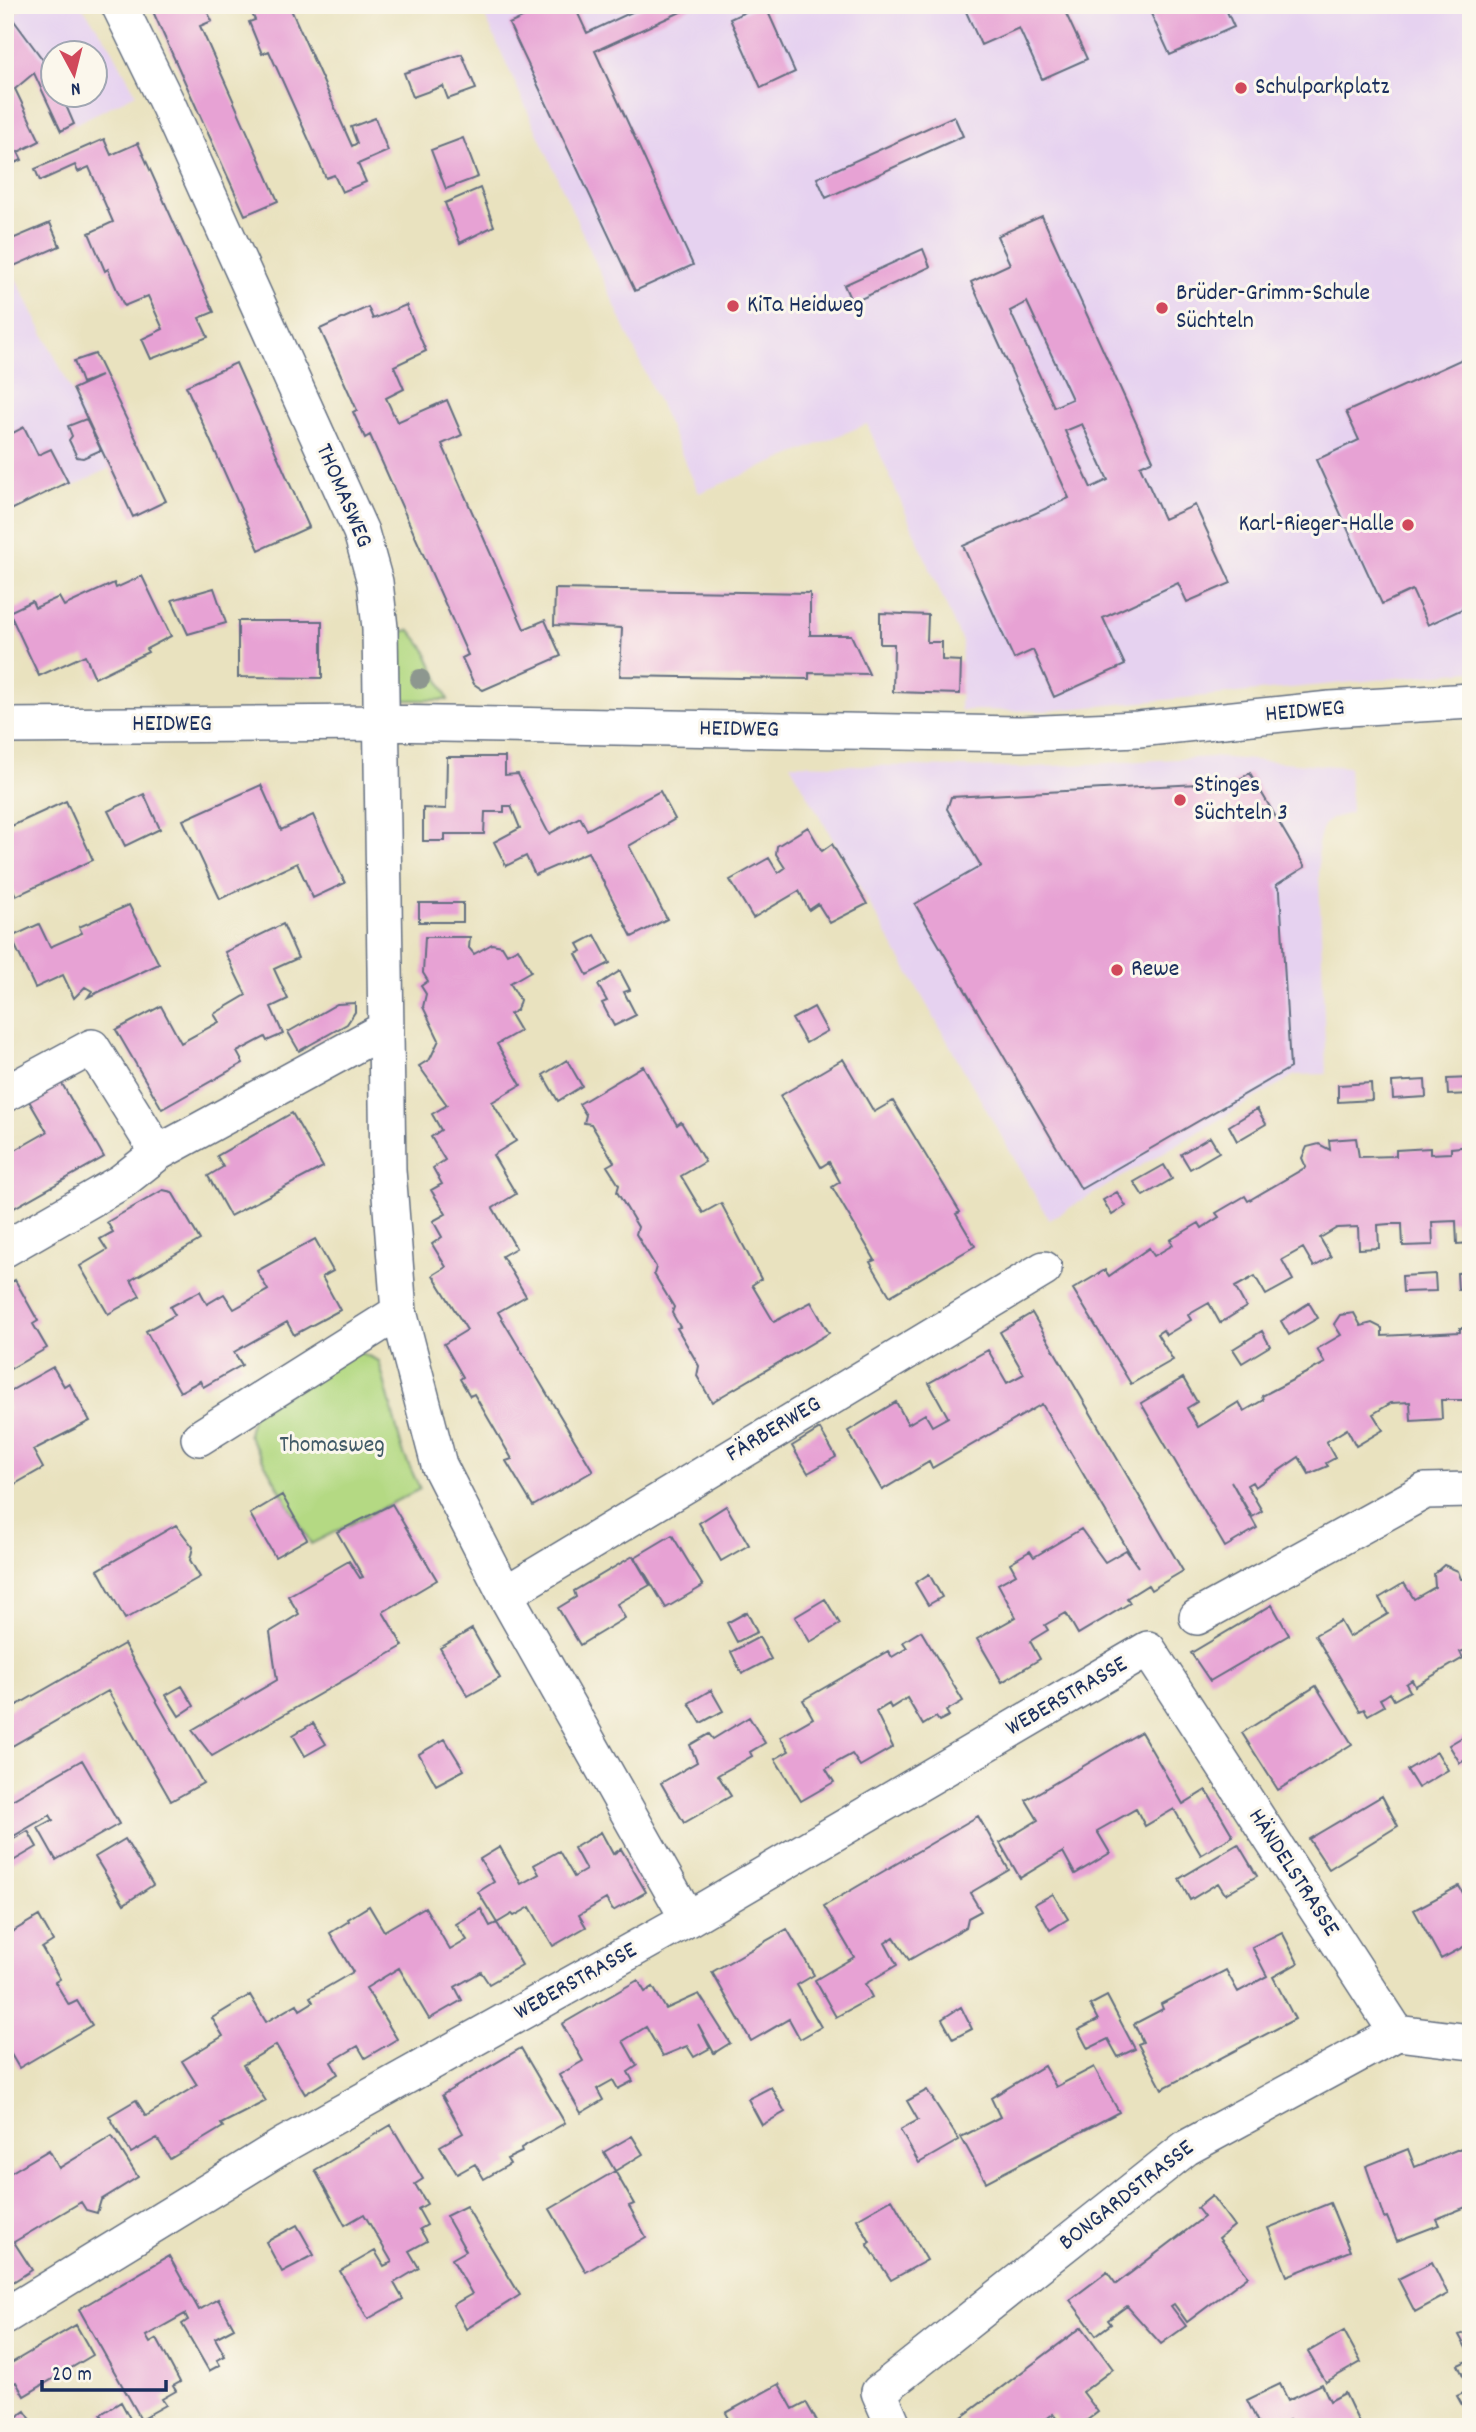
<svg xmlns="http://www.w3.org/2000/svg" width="1476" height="2432" viewBox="0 0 1476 2432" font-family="Dekko,sans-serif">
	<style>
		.built { fill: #e6d2f0 }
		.green { fill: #b4d983; stroke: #688470; stroke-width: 2 }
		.building { fill: #e7a2d4; fill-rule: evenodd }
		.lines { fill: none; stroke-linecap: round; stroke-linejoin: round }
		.street-casing { stroke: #636e80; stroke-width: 38 }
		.street { stroke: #fff; stroke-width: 35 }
		.tree { fill: #8d978f }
		.poi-dot { fill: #d1495b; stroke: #fbf7ec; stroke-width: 2.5 }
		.labels { text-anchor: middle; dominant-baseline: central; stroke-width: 6; stroke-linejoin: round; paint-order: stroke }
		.poi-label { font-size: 24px; fill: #1b2f5e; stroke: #fbf7ec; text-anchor: start }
		.street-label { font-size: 24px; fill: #1b2f5e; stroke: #fbf7ec }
		.park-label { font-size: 24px; fill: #415a67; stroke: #fbf7ec }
	</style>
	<rect width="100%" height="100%" fill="#fbf7ec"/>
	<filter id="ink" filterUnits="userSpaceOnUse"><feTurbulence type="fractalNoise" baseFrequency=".0143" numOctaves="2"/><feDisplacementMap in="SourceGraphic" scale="14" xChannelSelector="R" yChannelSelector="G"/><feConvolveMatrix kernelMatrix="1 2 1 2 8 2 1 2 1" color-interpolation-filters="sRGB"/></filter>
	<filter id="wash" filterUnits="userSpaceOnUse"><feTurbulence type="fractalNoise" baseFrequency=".00686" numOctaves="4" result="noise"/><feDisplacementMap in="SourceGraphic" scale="28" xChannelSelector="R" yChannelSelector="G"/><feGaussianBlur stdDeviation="1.57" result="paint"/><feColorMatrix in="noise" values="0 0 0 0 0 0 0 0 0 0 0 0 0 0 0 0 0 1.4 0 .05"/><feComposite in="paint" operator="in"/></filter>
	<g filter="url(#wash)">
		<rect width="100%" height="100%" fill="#e9e2bf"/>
		<path class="built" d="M26,5H81L110,45L136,94L75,124L61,95L94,94V52H52V77L12,17Z
			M480,5H1470L1471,671L1046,711L960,710L962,642L867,424L699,493Z
			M5,256L110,468L70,488L68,483L5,514Z
			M1212,757L1349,767L1351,813L1333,818L1323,825L1318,844L1326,1074L1295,1075L1049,1220L790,764L1020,768Z"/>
		<path class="green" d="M410,630L425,649L448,700H396L393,633Z
			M359,1352L379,1361L403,1452L420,1489L311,1544L248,1434L253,1414Z"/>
		<g id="blocks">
			<path class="building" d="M150,5H204L212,21L200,26L278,201L245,215Z
				M248,5H289L352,146L357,143L351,127L375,118L388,151L358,164L366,182L342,192L334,175L326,178L269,51L262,54L249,22L255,20Z
				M550,5H574L587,33L647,5H696L595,51L693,265L635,291L509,24Z
				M760,5H765L795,72L761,88L730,19Z
				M963,5H1062L1087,59L1042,79L1019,28L981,45Z
				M1147,5H1224L1234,27L1170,55Z
				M12,18L46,64L52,77V94H61L74,124L61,131L34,73L15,89L40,141L18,152L22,160L5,167V23Z
				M462,54L476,89L448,99L443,86L413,97L404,73Z
				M954,116L963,136L826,198L817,178Z
				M463,138L478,177L446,189L431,150Z
				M104,139L111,155L138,143L214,312L199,318L208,337L151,359L142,339L163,329L148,296L124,306L108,269L105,271L89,233L113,222L89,167L78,172L75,165L40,181L35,169Z
				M480,188L494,226L460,243L445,203Z
				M1042,216L1153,460L1140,466L1164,519L1195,505L1231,583L1187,602L1178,583L1103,618L1125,665L1054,697L1033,650L1014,659L963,546L1069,498L971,282L1010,264L997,236ZM1027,302L1072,399L1054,407L1010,311ZM1082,424L1108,480L1091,488L1065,431Z
				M50,223L60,246L14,266L5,242Z
				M923,249L930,267L852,303L844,285Z
				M406,305L426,351L394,366L404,389L386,398L397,422L447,400L462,435L442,444L524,629L545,620L561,656L483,690L474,684L462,658L468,655L370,435L365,438L353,412L357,410L320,329L368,307L373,319Z
				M95,354L166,501L133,517L73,389L101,376L82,383L74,361Z
				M1471,355V605L1428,625L1412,590L1382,604L1316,460L1359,440L1346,412Z
				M236,363L309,527L259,550L186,386Z
				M86,419L101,450L83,458L77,457L69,440L72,436L68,426Z
				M24,427L38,455L51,449L68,482L5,513V437Z
				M142,576L171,636L146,649L148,652L95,678L85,655L39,676L9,612L32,601L35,608L59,597L64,606L114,583L116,588Z
				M214,588L226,623L188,634L172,600Z
				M555,589L810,593V635H851L869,674L809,673V679L620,676L622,628L554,625Z
				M880,613L928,615L927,642H942V660L961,661L960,694L893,692L894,644H880Z
				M238,621H322V678L238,677Z
				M447,757H505V775L518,774L549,834L580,817L587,830L660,791L675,819L629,846L667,919L632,937L588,852L535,875L526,856L506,866L494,842L520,828L511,806H504V812H485L484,834H445V841H423V808L446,809Z
				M1250,773L1305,867L1276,885L1280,891L1290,1068L1081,1189L915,904L981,866L947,809L951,797L1217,783L1221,790Z
				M261,785L281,830L313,815L345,883L313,898L297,863L220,899L183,820Z
				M144,794L160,829L125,846L108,811Z
				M66,801L93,860L16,896L5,872V829Z
				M808,827L822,851L832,844L867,904L830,923L818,904L809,910L799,891L753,918L730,880L769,858L778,873L785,868L776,854L777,846Z
				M419,903H463V922H419Z
				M129,905L159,964L88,997L92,991L85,987L74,998L63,975L35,988L11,937L39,924L50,947L82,933L79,927Z
				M283,924L298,958L274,969L288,999L271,1007L283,1034L267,1041L265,1037L237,1052L243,1063L162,1109L116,1030L161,1006L181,1043L219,1022L214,1014L246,995L225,952Z
				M595,935L610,963L587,975L576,954L582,951L578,944Z
				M425,937H470L469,948L474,954L492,944L502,946L507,954L518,948L531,971L510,983L520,1000L517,1010L510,1014L520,1031L497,1044L521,1085L492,1102L516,1141L493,1155L516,1194L493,1208L516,1248L502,1256L526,1296L498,1312L593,1471L533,1506L506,1461L512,1459L474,1394L470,1396L460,1379L463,1377L444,1344L467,1330L433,1275L446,1267L432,1244L442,1237L433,1221L446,1214L431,1190L442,1184L433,1168L445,1160L431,1137L441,1130L432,1114L447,1105L419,1066L430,1059L439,1040L423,1007L426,994L421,986L428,981L423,973Z
				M620,971L630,990L624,992L636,1015L614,1026L602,1003L607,1001L598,985Z
				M355,1003V1012L347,1024L299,1051L288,1032L337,1004Z
				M814,1007L827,1031L806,1043L792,1019Z
				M843,1059L874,1112L893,1101L960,1212L956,1214L975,1246L890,1296L870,1262L875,1260L832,1187L840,1182L829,1162L821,1167L780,1096Z
				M567,1060L582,1086L558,1101L543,1075Z
				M643,1066L677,1125L681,1122L705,1162L681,1176L703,1213L721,1203L761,1279L752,1285L774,1322L811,1302L829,1333L712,1402L697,1376L699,1366L677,1328L680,1327L672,1313L674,1307L654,1274L656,1267L636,1234L638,1227L617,1192L619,1185L607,1166L614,1162L591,1124L584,1123L586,1115L579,1104Z
				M57,1075L104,1157L5,1213V1156L47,1132L25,1094Z
				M1471,1078V1094L1448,1095L1447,1079Z
				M1425,1080L1426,1097L1393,1099L1392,1082Z
				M1371,1083L1372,1100L1338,1102V1085Z
				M1257,1109L1266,1124L1237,1141L1229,1126Z
				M292,1113L323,1167L230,1216L208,1176L223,1167L217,1156Z
				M1210,1137L1219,1152L1190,1169L1181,1154Z
				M1356,1138L1359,1157L1396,1156V1150L1430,1148V1154L1451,1153V1148L1471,1146V1243L1457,1244L1456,1221L1432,1222L1433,1245L1403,1246L1402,1224H1389L1378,1225L1379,1248L1359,1249L1358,1227L1337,1228L1320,1238L1331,1257L1314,1267L1303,1248L1282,1260L1293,1280L1266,1295L1255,1276L1235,1287L1246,1307L1220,1323L1209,1303L1188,1315L1191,1320L1166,1335L1163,1330L1157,1334L1173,1360L1131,1384L1073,1289L1105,1270L1109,1276L1149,1248L1154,1256L1173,1245L1170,1240L1199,1223L1202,1228L1219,1217L1216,1213L1245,1196L1248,1201L1306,1167L1302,1158L1307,1147L1319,1144L1330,1150L1329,1140Z
				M1164,1165L1172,1179L1143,1196L1134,1182Z
				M163,1190L172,1192L200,1240L131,1280L140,1296L108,1314L80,1266L107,1250L100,1239L113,1232L107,1222Z
				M1117,1192L1126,1206L1112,1215L1103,1200Z
				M315,1239L333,1271L322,1277L340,1310L294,1335L287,1322L234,1352L242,1365L203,1387L200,1381L180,1392L146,1331L175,1315L170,1307L200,1291L207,1304L224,1294L234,1309L268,1290L257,1271Z
				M1471,1272V1289L1458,1290L1457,1273Z
				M1435,1274L1436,1291L1403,1292L1402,1276Z
				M15,1280L38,1321L33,1324L47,1348L5,1372V1286Z
				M1309,1303L1318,1318L1289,1335L1281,1321Z
				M1032,1313L1183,1571L1151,1590L1148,1585L1127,1598L1130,1603L1078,1634L1066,1613L1045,1625L1048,1630L1030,1641L1040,1659L1002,1682L977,1639L1016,1617L998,1584L1016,1574L1010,1563L1030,1551L1034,1557L1081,1529L1105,1562L1126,1550L1138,1567L1042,1404L932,1468L929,1462L882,1490L848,1431L896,1402L908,1424L925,1414L932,1426L948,1417L929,1383L988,1350L1007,1383L1024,1374L1000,1332Z
				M1354,1313L1361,1326L1372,1323L1382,1328V1336L1460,1332V1328H1471V1418H1466L1465,1400H1441L1442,1419L1427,1420L1411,1421L1410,1402L1391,1403L1373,1414L1383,1430L1356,1446L1347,1429L1326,1442L1335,1458L1326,1463L1328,1466L1309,1474L1299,1457L1255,1487L1252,1482L1247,1485L1262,1511L1252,1517L1231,1481L1257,1528L1225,1547L1141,1403L1183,1378L1197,1402L1187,1408L1198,1427L1239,1402L1244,1411L1263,1400L1262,1396L1325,1363L1317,1349L1341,1335L1334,1324L1340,1315Z
				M1262,1331L1270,1346L1242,1363L1233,1349Z
				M53,1367L64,1386L69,1383L90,1421L33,1450L43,1468L8,1488L5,1483V1412L9,1410L5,1394Z
				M820,1429L836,1457L808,1473L792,1446Z
				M282,1495L307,1539L275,1557L250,1514Z
				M392,1504L437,1580L383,1612L403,1646L212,1756L192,1730L277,1680L270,1632L299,1614L288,1596L349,1561L360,1578L363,1577L337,1532Z
				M726,1506L749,1545L721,1561L699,1523Z
				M176,1525L193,1547L190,1560L200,1577L125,1619L98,1570Z
				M672,1535L703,1586L666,1608L635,1557Z
				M633,1556L650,1585L617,1604L625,1618L580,1645L558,1608L576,1597L574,1591Z
				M1444,1565L1458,1571L1461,1579H1471V1648L1460,1652L1463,1658L1415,1686L1412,1680L1406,1684L1410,1691L1394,1700L1390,1693L1384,1697L1380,1699L1384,1706L1368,1715L1364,1709L1360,1711L1315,1635L1340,1621L1349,1637L1388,1614L1379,1598L1404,1583L1414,1599L1435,1587L1434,1574Z
				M929,1574L942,1597L928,1605L915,1583Z
				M825,1599L840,1624L810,1642L795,1617Z
				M1272,1605L1289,1635L1210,1681L1191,1653Z
				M747,1612L757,1632L737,1642L727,1623Z
				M472,1629L500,1678L468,1696L440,1648Z
				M921,1631L963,1701L946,1711L949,1716L939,1721L936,1717L923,1725L907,1698L891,1708L889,1704L876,1712L893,1747L860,1766L852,1754L839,1761L826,1769L834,1782L801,1801L775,1759L789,1751L780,1737L813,1718L803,1700L888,1651L892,1657L907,1648L903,1642Z
				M759,1637L771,1659L742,1674L731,1652Z
				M124,1644L203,1783L171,1801L108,1691L5,1750V1712Z
				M182,1686L194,1706L179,1716L166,1695Z
				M1316,1686L1352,1744L1278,1790L1242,1733Z
				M711,1690L723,1711L701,1723L689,1703Z
				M749,1717L765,1743L750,1752L752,1756L718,1775L731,1796L684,1823L661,1783L697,1762L690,1745L709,1734L713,1739Z
				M313,1723L326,1744L305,1756L293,1735Z
				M1141,1732L1183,1804L1206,1790L1233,1836L1201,1855L1174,1809L1145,1826L1136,1809L1097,1831L1110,1853L1075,1874L1063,1852L1020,1878L1000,1843L1038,1820L1026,1800Z
				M1471,1732V1757L1460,1763L1449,1745Z
				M445,1739L464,1770L436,1785L419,1754Z
				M1437,1752L1448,1770L1418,1788L1407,1770Z
				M82,1760L119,1824L56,1860L38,1828L53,1820L50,1815L5,1841V1804Z
				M1382,1796L1398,1826L1329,1869L1309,1839Z
				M978,1816L1009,1870L970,1893L981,1911L968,1918L966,1927L909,1960L894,1937L885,1943L897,1965L865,1984L872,1997L836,2017L815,1980L854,1957L824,1906Z
				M28,1831L37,1847L8,1864L5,1844Z
				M601,1832L613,1854L621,1849L646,1892L613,1911L606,1899L579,1915L586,1927L553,1946L530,1907L514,1916L512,1914L497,1923L522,1965L489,1984L481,1972L455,1987L462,2000L429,2019L399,1968L366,1988L397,2039L365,2058L358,2046L331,2062L338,2074L305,2094L276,2045L243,2065L266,2101L221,2124L223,2127L170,2159L157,2138L131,2153L109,2116L136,2100L146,2116L197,2085L182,2061L223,2036L212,2018L250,1995L266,2022L297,2004L300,2010L313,2002L310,1997L353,1972L330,1933L349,1921L348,1919L369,1906L384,1931L425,1907L450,1950L467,1940L456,1924L481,1909L490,1926L497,1923L478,1892L494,1882L480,1859L500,1847L521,1884L539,1874L534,1865L559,1851L574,1877L586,1870L574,1848Z
				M125,1839L153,1885L124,1904L95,1857Z
				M1238,1844L1257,1876L1225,1894L1218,1883L1190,1900L1179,1879Z
				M1459,1886L1463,1893L1471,1889V1943L1441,1959L1414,1910Z
				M1053,1894L1068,1919L1050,1930L1035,1904Z
				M39,1916L53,1941L42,1948L60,1979L55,1982L69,2005L77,2001L92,2025L19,2068L5,2044V1936Z
				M787,1929L814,1975L797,1985L821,2027L800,2039L789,2019L751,2041L712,1972Z
				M1282,1932L1298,1963L1273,1977L1295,2019L1162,2089L1138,2044L1143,2042L1134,2024L1163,2009L1161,2004L1226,1970L1238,1992L1267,1976L1252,1947Z
				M638,1980L645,1992L653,1987L666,2009L699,1994L730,2043L714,2053L698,2024L710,2048L694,2057L687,2046L663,2056L646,2027L623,2041L637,2066L628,2072L633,2081L618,2089L613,2080L597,2089L603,2100L581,2113L559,2075L583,2061L562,2024Z
				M1107,1996L1135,2049L1118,2057L1108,2039L1088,2049L1078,2030L1098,2020L1090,2005Z
				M961,2007L972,2029L953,2039L942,2019Z
				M521,2048L565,2123L521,2148L522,2152L507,2159L510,2164L484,2179L475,2164L457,2174L440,2146L463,2133L442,2095Z
				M1044,2066L1056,2087L1094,2067L1119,2112L986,2182L961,2137L1000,2117L991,2098Z
				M771,2087L785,2112L762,2125L748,2099Z
				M927,2090L959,2140L919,2163L900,2130L918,2120L907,2101Z
				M391,2125L423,2179L415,2184L427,2204L418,2209L427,2225L420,2229L427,2241L409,2251L419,2268L394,2283L403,2299L368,2319L340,2271L375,2251L384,2266L392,2262L364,2214L345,2225L315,2170Z
				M112,2136L138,2177L101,2200L97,2213L86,2210L81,2202L14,2242L32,2270L5,2287V2176L49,2150L59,2168Z
				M632,2136L643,2154L615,2171L634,2204L629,2206L646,2237L586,2272L550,2209L615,2171L604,2152Z
				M1471,2144V2205L1436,2219L1439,2225L1397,2241L1387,2217L1384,2218L1366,2166L1408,2149L1415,2167Z
				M1212,2196L1234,2226L1219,2238L1248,2276L1187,2322L1174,2304L1171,2306L1186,2326L1161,2344L1127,2306L1108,2320L1111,2324L1096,2335L1070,2300L1107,2272L1116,2284L1204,2217L1197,2208Z
				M892,2199L927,2260L891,2280L867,2244L870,2242L857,2219Z
				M1330,2203L1350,2251L1287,2276L1268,2228Z
				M466,2206L520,2295L466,2329L453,2305L472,2294L452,2259L466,2251L446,2216Z
				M297,2225L314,2255L282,2272L266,2242Z
				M169,2256L199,2310L218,2299L234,2328L215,2338L225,2356L217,2360L220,2365L209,2371L182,2324L188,2320L185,2314L146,2336L150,2343L157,2339L180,2382L173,2386L176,2391L162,2399L166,2405L141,2419L79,2309Z
				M1432,2262L1448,2294L1415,2312L1398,2279Z
				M76,2325L93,2355L24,2396L16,2382L5,2388V2361L8,2365Z
				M1082,2327L1113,2369L1083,2392L1098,2412L1078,2427H1063L1053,2414L1036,2427H970L962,2417Z
				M1471,2330V2357L1459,2335Z
				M1344,2331L1361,2362L1326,2382L1308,2352Z
				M1471,2359V2412L1467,2414L1457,2396L1470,2390L1458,2365Z
				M779,2384L793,2409L806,2402L820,2427H734L726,2413Z
				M1280,2384L1288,2400L1322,2384L1330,2401L1345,2393L1361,2427H1293L1289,2420L1276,2427H1260L1247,2400Z
				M121,2402L133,2424L108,2427L101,2414Z
				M25,2411L36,2427H5V2425Z"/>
		</g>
	</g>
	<g filter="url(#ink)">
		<use href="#blocks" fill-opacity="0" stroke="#636e80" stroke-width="2"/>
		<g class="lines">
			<g class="street-casing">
				<path id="street" d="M119,5L169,107L361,532L375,582L380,628L388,1170L399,1312L439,1465L505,1594L688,1919
					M5,726L381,723L1020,734L1138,729L1330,709L1471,701
					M5,1094L92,1047L158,1153
					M5,1249L121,1182L158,1153L385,1029
					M199,1438L399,1312
					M505,1594L1044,1269
					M1197,1617L1425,1491L1471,1490
					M5,2316L287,2143L688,1919L1148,1649L1397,2033L1471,2042
					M894,2427L879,2392L1186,2148L1397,2033"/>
			</g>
			<use href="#street" class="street"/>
		</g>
		<circle class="tree" cx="420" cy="679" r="10"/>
	</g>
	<g class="poi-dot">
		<circle cx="1241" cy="88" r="7"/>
		<circle cx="733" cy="306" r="7"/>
		<circle cx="1162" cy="308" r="7"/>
		<circle cx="1408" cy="525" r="7"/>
		<circle cx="1180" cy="800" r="7"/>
		<circle cx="1117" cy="970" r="7"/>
	</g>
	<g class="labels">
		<g class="poi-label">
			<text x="1255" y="88">Schulparkplatz</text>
			<text x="1176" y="294">Brüder-Grimm-Schule<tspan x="1176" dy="28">Süchteln</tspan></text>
			<text x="747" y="306">KiTa Heidweg</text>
			<text x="1394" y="525" text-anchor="end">Karl-Rieger-Halle</text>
			<text x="1194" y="786">Stinges<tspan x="1194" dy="28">Süchteln 3</tspan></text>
			<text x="1131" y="970">Rewe</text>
		</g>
		<g class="street-label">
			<text transform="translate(343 496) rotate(67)">THOMASWEG</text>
			<text transform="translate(1305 712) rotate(-5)">HEIDWEG</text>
			<text x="172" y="725">HEIDWEG</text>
			<text transform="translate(739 730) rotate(1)">HEIDWEG</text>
			<text transform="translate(774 1430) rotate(-31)">FÄRBERWEG</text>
			<text transform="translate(1067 1697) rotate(-30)">WEBERSTRASSE</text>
			<text transform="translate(1293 1873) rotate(57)">HÄNDELSTRASSE</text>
			<text transform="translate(576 1982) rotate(-29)">WEBERSTRASSE</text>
			<text transform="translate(1127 2196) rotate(-38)">BONGARDSTRASSE</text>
		</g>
		<g class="park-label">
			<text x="332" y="1446">Thomasweg</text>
		</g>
	</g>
	<rect width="1476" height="2432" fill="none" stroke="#fbf7ec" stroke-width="28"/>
	<g transform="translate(74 74) rotate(173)"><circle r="33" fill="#fbf7ec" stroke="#a1a7b3" stroke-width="2"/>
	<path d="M0-5L12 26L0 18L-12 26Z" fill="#d1495b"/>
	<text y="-10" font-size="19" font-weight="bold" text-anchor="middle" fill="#1b2f5e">N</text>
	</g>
	<path d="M42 2380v10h124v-10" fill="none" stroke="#1b2f5e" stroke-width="3.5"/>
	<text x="52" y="2380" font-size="21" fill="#1b2f5e" stroke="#fbf7ec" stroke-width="5" paint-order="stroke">20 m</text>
</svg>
